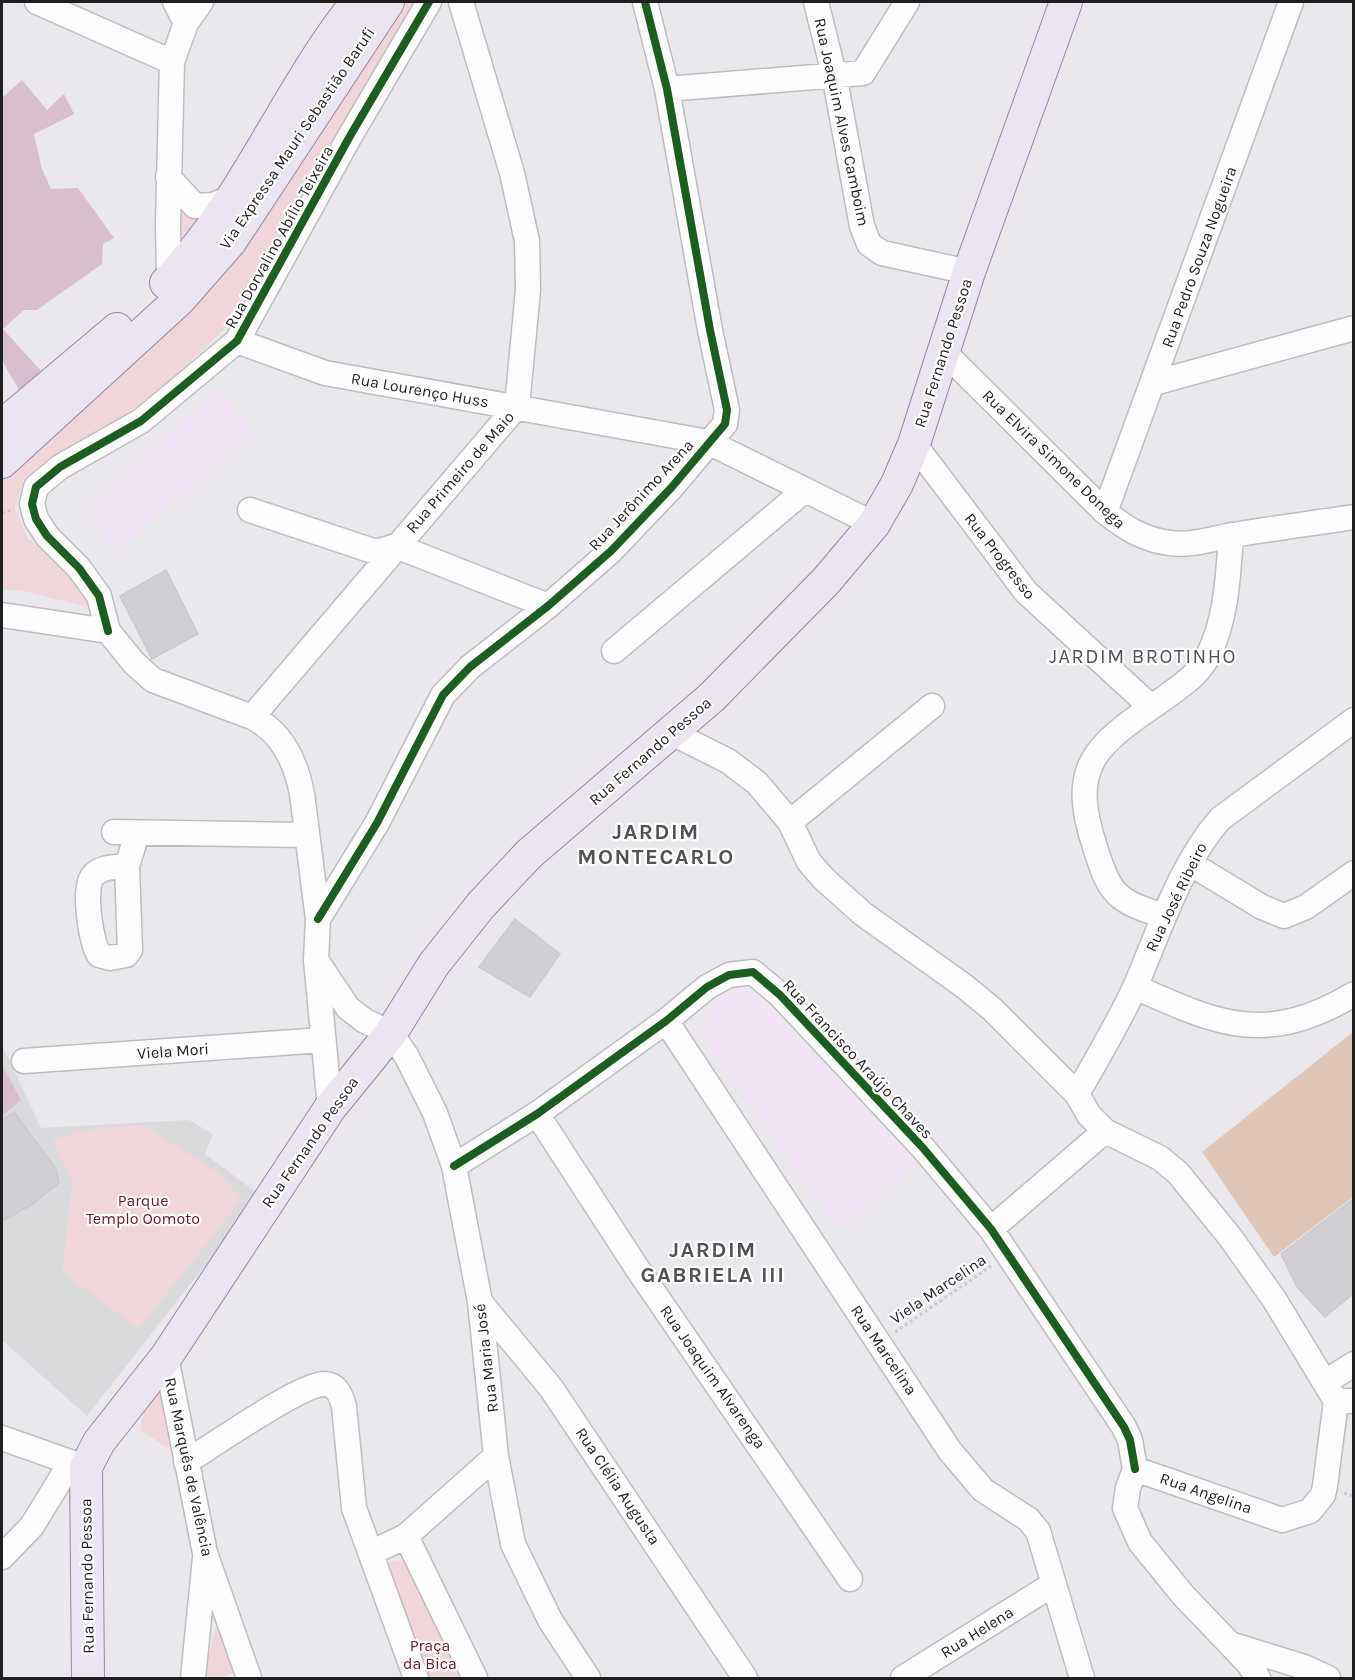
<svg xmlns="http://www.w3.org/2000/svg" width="1355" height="1680" viewBox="0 0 1355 1680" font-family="Karla,sans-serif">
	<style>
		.education { fill: #f1e4f6 }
		.religious { fill: #dad9db }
		.forest { fill: #d9bfce }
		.park { fill: #f0d5db }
		.pitch { fill: #e0c6b7 }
		.building { fill: #d1cfd3; stroke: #cbc9d0; stroke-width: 1.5 }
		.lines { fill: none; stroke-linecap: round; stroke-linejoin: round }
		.minor-casing { stroke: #bdbdbf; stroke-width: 27 }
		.major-casing { stroke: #9386a2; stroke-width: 34 }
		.path { stroke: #c9c9d6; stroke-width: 3; stroke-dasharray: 3 3; stroke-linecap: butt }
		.minor { stroke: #fcfcfc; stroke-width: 24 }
		.major { stroke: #eae5f0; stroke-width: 32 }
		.cycleway-casing { stroke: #fff; stroke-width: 11 }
		.cycleway { stroke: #1b5e20; stroke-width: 8 }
		.labels { text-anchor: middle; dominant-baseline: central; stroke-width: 4.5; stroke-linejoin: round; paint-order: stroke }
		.street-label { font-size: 16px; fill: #1f1f1f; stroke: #fff }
		.park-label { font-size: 16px; fill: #761420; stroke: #fff }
		.quarter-label { font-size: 20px; letter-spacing: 1.5px; fill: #525252; stroke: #fff }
		.district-label { font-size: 22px; font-weight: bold; letter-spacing: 1.5px; fill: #525252; stroke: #fff }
	</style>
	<rect width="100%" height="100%" fill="#eae8ed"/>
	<path class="education" d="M218,390L253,431L120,549L86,511Z
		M742,989L762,998L916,1163L838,1227L700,1033L709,1012L721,998Z"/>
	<path class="religious" d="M2,1045L41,1128L189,1120L213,1134L205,1154L260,1195L87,1416L2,1340Z"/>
	<path class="forest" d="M22,80L47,110L64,94L74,114L34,134L42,169L51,189L78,188L114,238L103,244L102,264L37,310H24L3,329L41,371L19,390L2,360V98Z
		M2,1065L21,1100L2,1116Z"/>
	<path class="park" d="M401,2H413L356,107L226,328L145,404L41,465L23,481L15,509L28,539L63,561L92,608L19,590H2V474L76,409Z
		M180,208L192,216L208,215L177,248Z
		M142,1124L220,1174L242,1199L139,1329L62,1272L72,1182L53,1140L81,1131Z
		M162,1383L169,1415L171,1450L140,1430L148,1393Z
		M404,1560L429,1608L459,1678H419L383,1570L391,1561Z
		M216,1627L233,1639L238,1671L220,1678L203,1677Z"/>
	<path class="pitch" d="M1353,1032V1197L1274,1257L1202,1152Z"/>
	<path class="building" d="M166,570L198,634L152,659L120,596Z
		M515,919L560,954L530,997L479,967Z
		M14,1112L56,1169L59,1183L31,1205L2,1221V1120Z
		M1353,1199V1294L1325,1317L1297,1287L1281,1254Z"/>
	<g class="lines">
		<g class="minor-casing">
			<path id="minor" d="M37,2L172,62
				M175,2L186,23
				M816,2L834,74L862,226L869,244L882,253L969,272
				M667,89L863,73L907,2
				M168,177L195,206L213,205L235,196
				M173,288L169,279L168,224L172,62L186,23L201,2
				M237,341L325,373L708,442L874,524
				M944,352L1105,512C1125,528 1144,540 1170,543C1193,546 1213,538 1234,535C1274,528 1314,523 1354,517
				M1154,383L1354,328
				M914,444L1026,592L1151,707
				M250,510L376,552L396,546L548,606
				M1105,512L1291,2
				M2,615L108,631L134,663L153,680L252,717C282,732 296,762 302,794L318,919L316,960L330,1108
				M108,631L99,596L79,568L47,536L36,519L32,504L36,487L60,467L141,421L237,341L350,136L429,2
				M614,651L805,490
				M252,717L517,406L528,290L527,241L512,173L461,2
				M672,733L728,761L757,783L790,822L809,862L824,879L863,914L964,986L992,1009L1077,1094L1089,1115L1105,1131L1160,1158L1178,1173L1230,1237L1274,1299L1336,1401H1354
				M790,822L932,706
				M114,832L306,835
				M1191,864L1262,907L1284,916L1306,907L1354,873
				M127,866C116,867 100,866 92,877C83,891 91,942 99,955L110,958L126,955L130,950L127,866L137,834
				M1164,916C1116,901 1110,895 1095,847C1066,761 1100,743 1166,697C1182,685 1199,674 1208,656C1227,618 1228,576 1231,535
				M318,919L377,823L443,695L470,667L548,606L611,551L671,488L725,424L727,410L710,330L667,89L645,2
				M316,960L348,1008L365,1021L391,1033L407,1057L435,1113L454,1166L480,1302L496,1456L513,1544L550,1620L588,1678
				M1135,987C1220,1025 1266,1046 1354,994
				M666,1021L950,1451L983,1490L1028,1519L1038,1531L1082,1678
				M24,1061L323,1040
				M1077,1094C1097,1059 1119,1022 1136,985C1160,929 1180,865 1220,819L1354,720
				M537,1114L637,1268L850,1579
				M454,1166L537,1114L666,1021L707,987L729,975L753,972L780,995L923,1148L991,1229L1124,1427L1130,1440L1135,1469
				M991,1229L1105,1131
				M480,1302L551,1388L745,1678
				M166,1357L205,1553L249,1678
				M1325,1382L1354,1364
				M2,1438L84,1467
				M186,1462C211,1447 300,1384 324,1384C337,1384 341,1396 344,1406L354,1508L416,1678
				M406,1536L475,1678
				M371,1553L406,1536L496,1456
				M2,1557L32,1526L71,1462
				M1233,1645L1304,1667L1328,1678
				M193,1678L205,1558
				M903,1678L1052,1585
				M1258,1678L1249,1664L1183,1595L1140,1542L1125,1508L1128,1488L1135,1469L1282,1520L1310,1511L1323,1495L1325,1486L1336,1401"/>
		</g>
		<g class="major-casing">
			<path id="major" d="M166,283C246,200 286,90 357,2
				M2,426L117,329
				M2,462L179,300L230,242L388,2
				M88,1678L86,1467L99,1442L166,1357L330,1108L391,1033L434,964L481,905L529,854L712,697L826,581L874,524L897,484L914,444L969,272L1066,2"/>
		</g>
		<path class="path" d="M2,513L14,509
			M895,1332L991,1266
			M1344,1493L1354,1496"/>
		<use href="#minor" class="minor"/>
		<use href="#major" class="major"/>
		<g class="cycleway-casing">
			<path id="cycleway" d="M108,631L99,596L79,568L47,536L36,519L32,504L36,487L60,467L141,421L237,341L350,136L429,2
				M318,919L377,823L443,695L470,667L548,606L611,551L671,488L725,424L727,410L710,330L667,89L645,2
				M454,1166L537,1114L666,1021L707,987L729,975L753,972L780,995L923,1148L991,1229L1124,1427L1130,1440L1135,1469"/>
		</g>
		<use href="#cycleway" class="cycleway"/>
	</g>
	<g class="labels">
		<g class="street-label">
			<text transform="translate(842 122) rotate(78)">Rua Joaquim Alves Camboim</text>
			<text transform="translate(297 138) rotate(-56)">Via Expressa Mauri Sebastião Barufi</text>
			<text transform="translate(279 237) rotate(-61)">Rua Dorvalino Abílio Teixeira</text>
			<text transform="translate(1199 257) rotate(-70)">Rua Pedro Souza Nogueira</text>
			<text transform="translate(943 353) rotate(-72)">Rua Fernando Pessoa</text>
			<text transform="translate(420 390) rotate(10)">Rua Lourenço Huss</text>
			<text transform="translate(1054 459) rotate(44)">Rua Elvira Simone Donega</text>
			<text transform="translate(460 472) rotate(-49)">Rua Primeiro de Maio</text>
			<text transform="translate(641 495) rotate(-47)">Rua Jerônimo Arena</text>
			<text transform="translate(1000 556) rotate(52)">Rua Progresso</text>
			<text transform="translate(650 751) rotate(-41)">Rua Fernando Pessoa</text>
			<text transform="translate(1176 897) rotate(-64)">Rua José Ribeiro</text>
			<text transform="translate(173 1051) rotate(-4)">Viela Mori</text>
			<text transform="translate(858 1059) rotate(47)">Rua Francisco Araújo Chaves</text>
			<text transform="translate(310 1142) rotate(-55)">Rua Fernando Pessoa</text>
			<text transform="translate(938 1289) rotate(-34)">Viela Marcelina</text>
			<text transform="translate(884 1350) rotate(56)">Rua Marcelina</text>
			<text transform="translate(486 1358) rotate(-97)">Rua Maria José</text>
			<text transform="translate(713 1377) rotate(55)">Rua Joaquim Alvarenga</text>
			<text transform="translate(189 1467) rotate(78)">Rua Marquês de Valência</text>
			<text transform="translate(618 1486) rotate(56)">Rua Clélia Augusta</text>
			<text transform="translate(1206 1493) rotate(19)">Rua Angelina</text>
			<text transform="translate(87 1576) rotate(-91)">Rua Fernando Pessoa</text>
			<text transform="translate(977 1632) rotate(-32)">Rua Helena</text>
		</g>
		<g class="park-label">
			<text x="143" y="1200">Parque<tspan x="143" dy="18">Templo Oomoto</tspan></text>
			<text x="430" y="1645">Praça<tspan x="430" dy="18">da Bica</tspan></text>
		</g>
		<g class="quarter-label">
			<text x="1143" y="656">JARDIM BROTINHO</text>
		</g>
		<g class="district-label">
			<text x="656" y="832">JARDIM<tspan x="656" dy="25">MONTECARLO</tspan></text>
			<text x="713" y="1250">JARDIM<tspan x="713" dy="25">GABRIELA III</tspan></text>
		</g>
	</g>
	<rect width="1355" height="1680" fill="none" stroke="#1f1f1f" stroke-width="6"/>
</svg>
